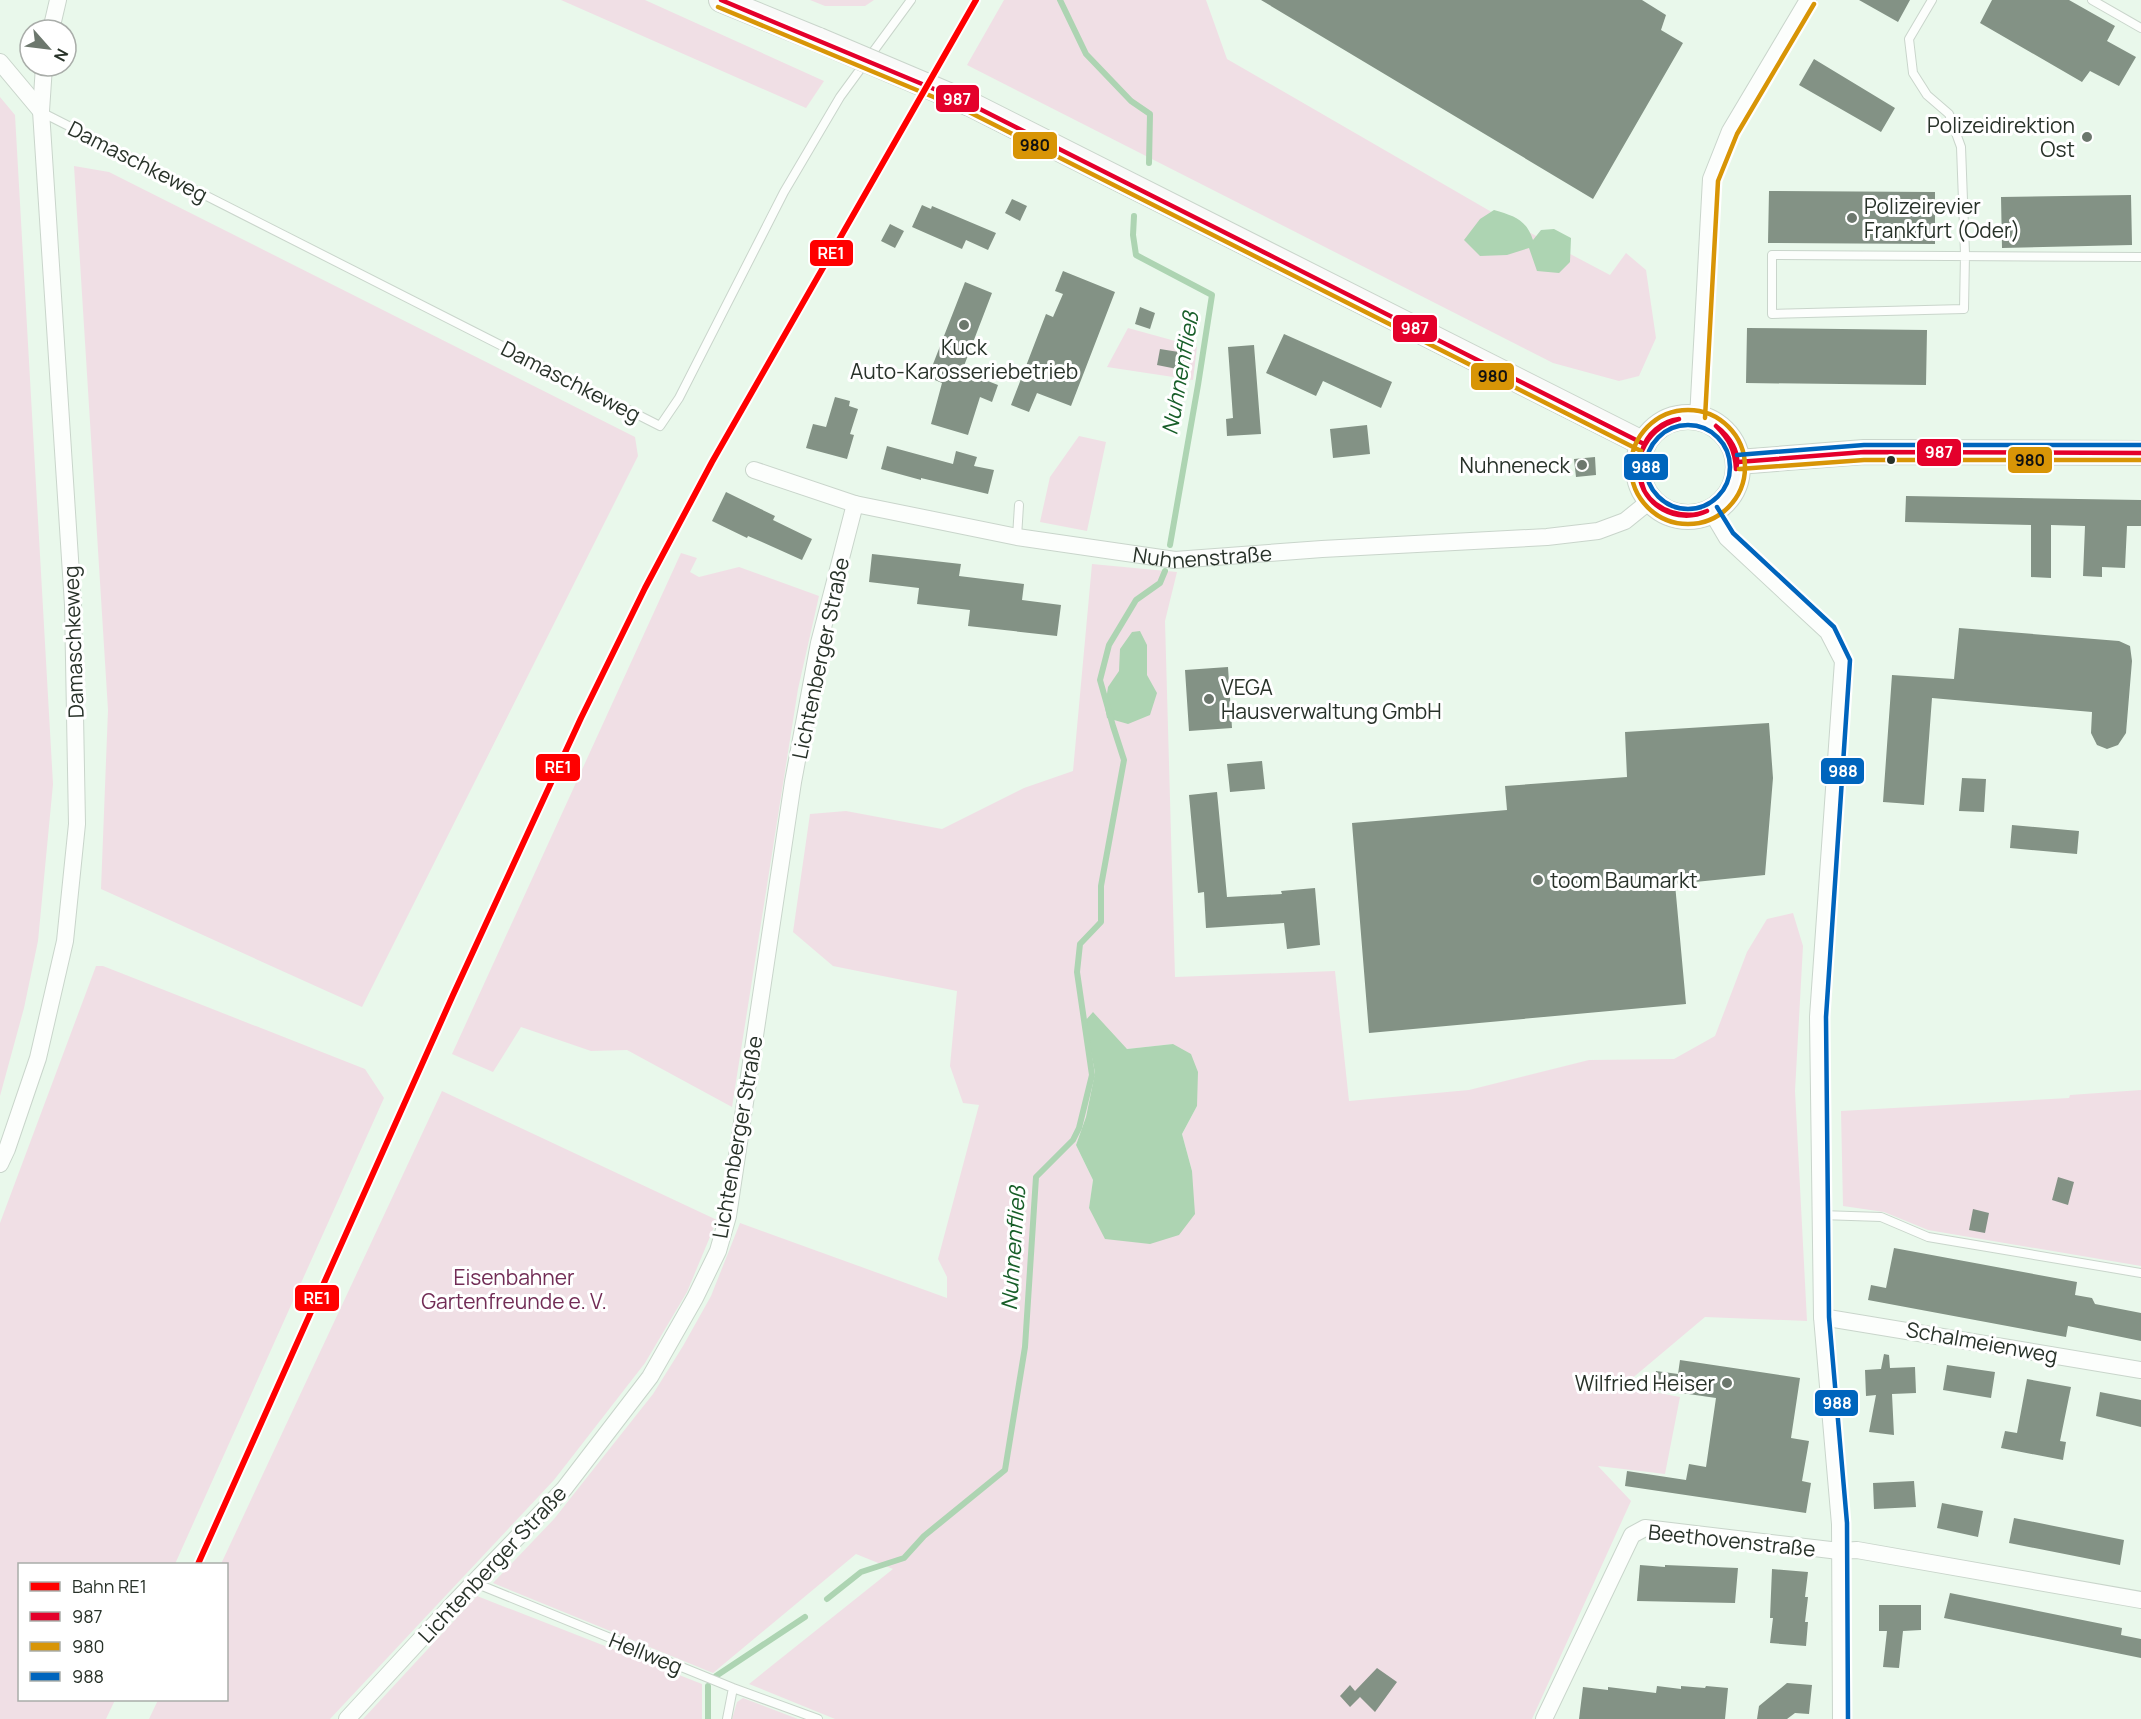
<svg xmlns="http://www.w3.org/2000/svg" width="2141" height="1719" viewBox="0 0 2141 1719" font-family="Manrope,sans-serif">
	<style>
		.green { fill: #f0dfe5; fill-rule: evenodd }
		.water { fill: #add4b2 }
		.lines { fill: none; stroke-linecap: round; stroke-linejoin: round }
		.stream { stroke: #add4b2; stroke-width: 6 }
		.building { fill: #839285 }
		.service-casing { stroke: #c9d5cb; stroke-width: 10 }
		.minor-casing { stroke: #c9d5cb; stroke-width: 18 }
		.secondary-casing { stroke: #c9d5cb; stroke-width: 26 }
		.service { stroke: #fcfefc; stroke-width: 8 }
		.minor { stroke: #fcfefc; stroke-width: 16 }
		.secondary { stroke: #f9faf9; stroke-width: 24 }
		.secondary-bridge-casing { stroke: #c9d5cb; stroke-width: 26; stroke-linecap: butt }
		.secondary-bridge { stroke: #f9faf9; stroke-width: 24 }
		.bus-1-casing { stroke: #fff; stroke-width: 9 }
		.bus-2-casing { stroke: #fff; stroke-width: 9 }
		.bus-3-casing { stroke: #fff; stroke-width: 9 }
		.bus-1 { stroke: #e4002b; stroke-width: 4.5 }
		.bus-2 { stroke: #d89506; stroke-width: 4.5 }
		.bus-3 { stroke: #0065bd; stroke-width: 4.5 }
		.rail-1-casing { stroke: #fff; stroke-width: 10 }
		.rail-1 { stroke: #f00; stroke-width: 6 }
		.poi-dot { fill: #6c776d; stroke: #fff; stroke-width: 2 }
		.bus-dot { fill: #283229; stroke: #fff; stroke-width: 2 }
		.labels { text-anchor: middle; dominant-baseline: central; stroke-width: 6; stroke-linejoin: round; paint-order: stroke }
		.poi-label { font-size: 21px; fill: #283229; stroke: #fff; text-anchor: end }
		.street-label { font-size: 21px; fill: #283229; stroke: #fff }
		.park-label { font-size: 21px; fill: #722d56; stroke: #fff }
		.water-label { font-size: 22px; font-style: italic; fill: #175e28; stroke: #fff }
		.line-badge { stroke: #fff; stroke-width: 2 }
		.badge-label { font-size: 16px; text-anchor: middle; font-weight: bold; fill: #fff }
		.pale-badge-label { font-size: 16px; text-anchor: middle; font-weight: bold; fill: #111 }
	</style>
	<rect width="100%" height="100%" fill="#e9f8eb"/>
	<path class="green" d="M561,0H645L824,81L806,108Z
		M810,0H874L865,6H825Z
		M1004,0H1206L1227,59L1502,218L1610,275L1626,253L1646,270L1656,338L1639,376L1619,381L1553,363L967,65Z
		M0,97L15,115L53,784L38,941L24,1008L0,1096Z
		M74,166L109,172L635,437L638,456L362,1007L101,889L108,710Z
		M1128,328L1197,347L1193,380L1107,367Z
		M1079,436L1106,442L1087,531L1040,522L1050,477Z
		M681,553L697,558L690,572L699,577L739,567L819,596L798,689L732,1107L627,1050L591,1051L521,1027L493,1072L452,1054Z
		M1092,564L1177,572L1165,621L1175,977L1335,971L1349,1101L1469,1090L1589,1060L1674,1059L1715,1036L1747,952L1767,919L1793,913L1803,946L1795,1091L1807,1321L1705,1317L1623,1386L1680,1397L1665,1474L1598,1466L1631,1501L1532,1719H835L749,1684L893,1569L856,1554L713,1673L493,1583L554,1519L653,1394L683,1346L711,1296L740,1223L947,1298V1277L938,1259L979,1105L963,1103L950,1066L957,991L833,966L793,932L810,814L846,811L942,829L1024,788L1073,771ZM1085,1021L1127,1049L1173,1044L1197,1106L1182,1134L1192,1171L1089,1209L1093,1180L1076,1145L1086,1117L1095,1073Z
		M96,966H103L365,1069L384,1098L175,1564H20V1700H115L106,1719H0V1223Z
		M2141,1090V1266L1928,1230L1884,1212L1843,1206L1841,1111L2069,1098L2070,1095Z
		M442,1091L717,1220L687,1292L645,1363L554,1480L330,1719H149L158,1700H226V1564H221Z
		M477,1596L702,1684V1719H363Z
		M743,1698L798,1719H732L737,1702Z"/>
	<path class="water" d="M1494,210C1514,216 1526,219 1533,240L1541,230L1554,229L1571,238L1570,262L1559,273L1537,271L1529,248L1507,255L1480,256L1464,240L1480,219Z
		M1140,631L1147,645V675L1157,693L1150,715L1128,724L1107,718L1105,707L1108,687L1119,671L1120,649L1132,632Z
		M1093,1012L1127,1049L1173,1044L1191,1054L1198,1072L1197,1106L1182,1134L1192,1171L1195,1214L1179,1235L1150,1244L1105,1239L1089,1208L1093,1180L1076,1145L1086,1117L1095,1073L1085,1021Z"/>
	<g class="lines">
		<path class="stream" d="M1060,0L1086,54L1131,101L1150,114L1149,163
			M1134,216L1133,235L1136,255L1212,295L1198,385L1170,545
			M827,1599L861,1572L904,1558L924,1536L1005,1470L1025,1347L1036,1177L1073,1140L1079,1128L1092,1075L1077,972L1080,944L1101,922V886L1124,760L1113,726L1100,680L1109,645L1136,600L1160,583L1165,571
			M716,1676L805,1617
			M708,1686V1719"/>
	</g>
	<path class="building" d="M1261,0H1642L1666,15L1661,30L1683,43L1593,199Z
		M1859,0H1910L1898,22Z
		M1992,0H2069L2115,26L2107,41L2136,57L2119,86L2090,71L2082,82L1980,23Z
		M1814,59L1895,108L1881,132L1799,85Z
		M1769,191L1935,192V244L1768,243Z
		M2131,195L2132,245L2002,248L2001,197Z
		M1012,199L1027,206L1020,221L1005,213Z
		M922,205L931,209L932,206L996,233L988,250L966,240L962,249L912,227Z
		M890,224L904,231L895,248L881,241Z
		M1063,271L1115,292L1071,406L1037,393L1029,412L1011,405L1046,314L1053,317L1063,294L1055,291Z
		M965,282L992,293L962,371L998,385L992,402L980,397L968,435L931,424L942,383L928,377Z
		M1140,307L1155,313L1150,329L1135,324Z
		M1747,328L1927,330L1926,385L1746,383Z
		M1284,334L1392,382L1381,408L1323,381L1316,396L1266,373Z
		M1254,345L1261,434L1227,436L1226,419L1233,418L1228,347Z
		M1160,349L1185,353L1182,370L1157,365Z
		M835,397L850,401L849,406L858,409L850,434L854,435L847,459L806,448L813,424L826,427Z
		M1367,425L1370,454L1333,458L1330,429Z
		M887,446L953,464L956,451L977,457L974,466L994,470L988,494L921,478V480L881,469Z
		M1595,457L1596,475L1576,477L1574,459Z
		M726,492L775,516L773,520L812,539L802,560L762,542L748,536L747,538L712,521Z
		M1906,496L2141,500V526H2127L2125,568L2102,567V577L2083,576L2085,526L2051,525V578L2031,577V525L1905,522Z
		M872,554L961,564L959,576L1024,584L1022,600L1061,605L1057,636L968,626L970,610L917,604L919,588L869,582Z
		M1959,628L2119,641L2130,646L2132,661L2126,733L2118,745L2107,749L2097,745L2091,733L2092,712L1932,698L1924,805L1883,802L1892,675L1954,679Z
		M1228,667L1232,728L1189,731L1185,670Z
		M1769,723L1773,778L1765,875L1675,884L1686,1004L1369,1033L1352,823L1507,810L1505,786L1627,777L1625,732Z
		M1262,761L1265,789L1230,792L1227,764Z
		M1962,778L1986,779L1984,812L1959,811Z
		M1217,792L1227,897L1282,894L1281,891L1315,888L1320,945L1287,949L1284,923L1206,928L1204,892L1198,893L1189,795Z
		M2012,825L2079,831L2077,854L2010,848Z
		M2058,1177L2074,1182L2068,1205L2052,1200Z
		M1973,1209L1989,1213L1985,1233L1969,1230Z
		M1894,1248L2077,1282L2075,1295L2092,1298L2095,1304L2141,1313V1341L2068,1326L2066,1337L1868,1300L1871,1285L1886,1288Z
		M1884,1354L1889,1355L1890,1368L1915,1367L1916,1393L1892,1394L1894,1435L1869,1432L1876,1395L1866,1396L1865,1370L1881,1369Z
		M1680,1360L1800,1378L1791,1438L1809,1441L1802,1481L1811,1483L1806,1513L1625,1486L1627,1471L1686,1480L1689,1464L1706,1467L1716,1398L1654,1389L1656,1371L1678,1374Z
		M1947,1365L1995,1372L1991,1398L1943,1390Z
		M2027,1379L2071,1387L2060,1441L2066,1442L2063,1460L2001,1448L2005,1431L2017,1433Z
		M2100,1392L2141,1400V1427L2096,1416Z
		M1914,1481L1916,1507L1874,1509L1873,1483Z
		M1942,1503L1983,1511L1978,1537L1937,1528Z
		M2014,1518L2124,1540L2120,1565L2009,1543Z
		M1640,1565L1665,1567V1565L1738,1568L1735,1603L1637,1601Z
		M1772,1569L1808,1572L1805,1597H1808L1805,1622H1808L1806,1646L1770,1643L1773,1618H1770Z
		M1950,1593L2122,1628L2121,1635L2141,1639V1658L1944,1618Z
		M1879,1605H1921V1630L1903,1631L1899,1668L1883,1667L1887,1631H1879Z
		M1377,1668L1397,1682L1375,1712L1360,1697L1350,1707L1340,1696L1350,1685L1355,1691Z
		M1787,1683L1812,1685L1809,1714L1795,1713L1787,1719H1757L1759,1706Z
		M1657,1686L1681,1689V1686L1705,1688L1706,1686L1728,1688L1725,1719H1579L1583,1687L1608,1690V1687L1656,1693Z"/>
	<g class="lines">
		<g class="service-casing">
			<path id="service" d="M1932,0L1909,39L1913,73L1927,95L1949,114L1961,147L1965,254L1964,309L1772,314V255L2141,257
				M2092,0L2141,28
				M41,112L660,426L679,398L784,192L840,97L911,0
				M1017,537L1019,505
				M1821,1215L1881,1217L1928,1237L2141,1273
				M475,1583L733,1688L818,1719
				M727,1719L733,1688"/>
		</g>
		<g class="minor-casing">
			<g id="minor">
				<path d="M51,30L58,0"/>
				<path d="M0,62L41,111"/>
				<path d="M1698,418L1711,179L1730,131L1808,0"/>
				<path id="s1" d="M754,470L855,504L1017,537L1175,560L1322,549L1547,537L1598,531L1625,521L1651,500"/>
				<path d="M1711,511L1727,538L1828,632L1843,661L1818,1017L1822,1317L1840,1524L1841,1719"/>
				<path d="M0,1164L7,1149L38,1058L65,941L77,824L73,605L41,111L44,66"/>
				<path d="M1822,1317L2141,1370"/>
				<path d="M347,1719L454,1603L564,1489L650,1377L695,1298L718,1251L728,1216L793,782L819,643L855,504"/>
				<path d="M1544,1719L1632,1535L1645,1528L1839,1551L1857,1550L2141,1600"/>
			</g>
		</g>
		<g class="secondary-casing">
			<path id="secondary" d="M721,0L819,40
				M970,104L1644,444
				M1638 467a50 50 0 1 1 100 0a50 50 0 1 1-100 0Z
				M1738,462L1864,452L2141,453"/>
		</g>
		<use href="#service" class="service"/>
		<use href="#minor" class="minor"/>
		<use href="#secondary" class="secondary"/>
		<g class="secondary-bridge-casing">
			<path id="secondary-bridge" d="M819,40L970,104"/>
		</g>
		<use href="#secondary-bridge" class="secondary-bridge"/>
		<g class="bus-1-casing">
			<path id="bus-1" d="M721,0L970,104L1644,444
				M1716,426C1729,436 1741,452 1736,469
				M1716,426C1729,439 1735,450 1736,469
				M1642,451C1646,434 1662,421 1679,419
				M1642,451C1649,434 1661,424 1679,419
				M1738,462L1864,452L2141,453
				M1639,473C1641,478 1642,486 1645,492C1657,512 1686,520 1707,511
				M1639,473C1642,506 1677,525 1707,511"/>
		</g>
		<g class="bus-2-casing">
			<path id="bus-2" d="M718,7L967,111L1641,451
				M1631 467a57 57 0 1 1 114 0a57 57 0 1 1-114 0Z
				M1705,418L1718,181L1737,134L1814,4
				M1739,469L1864,460H2141"/>
		</g>
		<g class="bus-3-casing">
			<path id="bus-3" d="M1646 467a42 42 0 1 1 84 0a42 42 0 1 1-84 0Z
				M1737,455L1864,445H2141
				M1717,507L1733,533L1834,627L1850,660L1826,1017L1829,1317L1847,1523L1848,1719"/>
		</g>
		<use href="#bus-1" class="bus-1"/>
		<use href="#bus-2" class="bus-2"/>
		<use href="#bus-3" class="bus-3"/>
		<g class="rail-1-casing">
			<path id="rail-1" d="M198,1564L453,995L581,718L645,588L712,462L976,0"/>
		</g>
		<use href="#rail-1" class="rail-1"/>
	</g>
	<g class="poi-dot">
		<circle cx="2087" cy="137" r="6"/>
		<circle cx="1852" cy="218" r="6"/>
		<circle cx="964" cy="325" r="6"/>
		<circle cx="1582" cy="465" r="6"/>
		<circle cx="1209" cy="699" r="6"/>
		<circle cx="1538" cy="880" r="6"/>
		<circle cx="1727" cy="1383" r="6"/>
	</g>
	<circle class="bus-dot" cx="1891" cy="460" r="5"/>
	<g class="labels">
		<g class="poi-label">
			<text x="2075" y="125">Polizeidirektion<tspan x="2075" dy="24">Ost</tspan></text>
			<text x="1864" y="206" text-anchor="start">Polizeirevier<tspan x="1864" dy="24">Frankfurt (Oder)</tspan></text>
			<text x="964" y="347" text-anchor="middle">Kuck<tspan x="964" dy="24">Auto-Karosseriebetrieb</tspan></text>
			<text x="1570" y="465">Nuhneneck</text>
			<text x="1221" y="687" text-anchor="start">VEGA<tspan x="1221" dy="24">Hausverwaltung GmbH</tspan></text>
			<text x="1550" y="880" text-anchor="start">toom Baumarkt</text>
			<text x="1715" y="1383">Wilfried Heiser</text>
		</g>
		<g class="street-label">
			<text transform="translate(138 161) rotate(27)">Damaschkeweg</text>
			<text transform="translate(571 381) rotate(27)">Damaschkeweg</text>
			<text stroke="none"><textPath href="#s1" startOffset="459">Nuhnenstraße</textPath></text>
			<text transform="translate(73 642) rotate(-92)">Damaschkeweg</text>
			<text transform="translate(820 658) rotate(-78)">Lichtenberger Straße</text>
			<text transform="translate(737 1137) rotate(-80)">Lichtenberger Straße</text>
			<text transform="translate(1982 1342) rotate(10)">Schalmeienweg</text>
			<text transform="translate(1732 1540) rotate(6)">Beethovenstraße</text>
			<text transform="translate(492 1564) rotate(-47)">Lichtenberger Straße</text>
			<text transform="translate(646 1653) rotate(22)">Hellweg</text>
		</g>
		<g class="park-label">
			<text x="514" y="1277">Eisenbahner<tspan x="514" dy="24">Gartenfreunde e. V.</tspan></text>
		</g>
		<g class="water-label">
			<text transform="translate(1180 373) rotate(-80)">Nuhnenfließ</text>
			<text transform="translate(1013 1248) rotate(-86)">Nuhnenfließ</text>
		</g>
	</g>
	<g class="line-badge">
		<rect x="935" y="84" width="45" height="29" rx="6" fill="#e4002b"/>
		<rect x="1012" y="131" width="46" height="29" rx="6" fill="#d89506"/>
		<rect x="809" y="239" width="45" height="28" rx="6" fill="#f00"/>
		<rect x="1392" y="314" width="46" height="29" rx="6" fill="#e4002b"/>
		<rect x="1470" y="362" width="45" height="29" rx="6" fill="#d89506"/>
		<rect x="1916" y="438" width="46" height="29" rx="6" fill="#e4002b"/>
		<rect x="2007" y="446" width="46" height="28" rx="6" fill="#d89506"/>
		<rect x="1623" y="453" width="46" height="28" rx="6" fill="#0065bd"/>
		<rect x="535" y="753" width="46" height="29" rx="6" fill="#f00"/>
		<rect x="1820" y="757" width="45" height="28" rx="6" fill="#0065bd"/>
		<rect x="294" y="1284" width="46" height="28" rx="6" fill="#f00"/>
		<rect x="1814" y="1389" width="45" height="28" rx="6" fill="#0065bd"/>
	</g>
	<g class="badge-label">
		<text x="957" y="105">987</text>
		<text x="831" y="259">RE1</text>
		<text x="1415" y="334">987</text>
		<text x="1939" y="458">987</text>
		<text x="1646" y="473">988</text>
		<text x="558" y="773">RE1</text>
		<text x="1843" y="777">988</text>
		<text x="317" y="1304">RE1</text>
		<text x="1837" y="1409">988</text>
	</g>
	<g class="pale-badge-label">
		<text x="1035" y="151">980</text>
		<text x="1493" y="382">980</text>
		<text x="2030" y="466">980</text>
	</g>
	<rect x="18" y="1563" width="210" height="138" fill="#ffffff" stroke="#a9ada9" stroke-width="1.5"/>
	<rect x="30" y="1582" width="30" height="9" fill="#ff0000" stroke="#a9ada9" stroke-width="1.5"/>
	<text x="72" y="1593" font-size="18" fill="#283229">Bahn RE1</text>
	<rect x="30" y="1612" width="30" height="9" fill="#e4002b" stroke="#a9ada9" stroke-width="1.5"/>
	<text x="72" y="1623" font-size="18" fill="#283229">987</text>
	<rect x="30" y="1642" width="30" height="9" fill="#d89506" stroke="#a9ada9" stroke-width="1.5"/>
	<text x="72" y="1653" font-size="18" fill="#283229">980</text>
	<rect x="30" y="1672" width="30" height="9" fill="#0065bd" stroke="#a9ada9" stroke-width="1.5"/>
	<text x="72" y="1683" font-size="18" fill="#283229">988</text>
	<g transform="translate(48 48) rotate(118)"><circle r="28" fill="#ffffff" stroke="#a9ada9" stroke-width="1.5"/>
	<path d="M0-4.5L10 22L0 15L-10 22Z" fill="#6c776d"/>
	<text y="-9" font-size="16" font-weight="bold" text-anchor="middle" fill="#283229">N</text>
	</g>
</svg>
